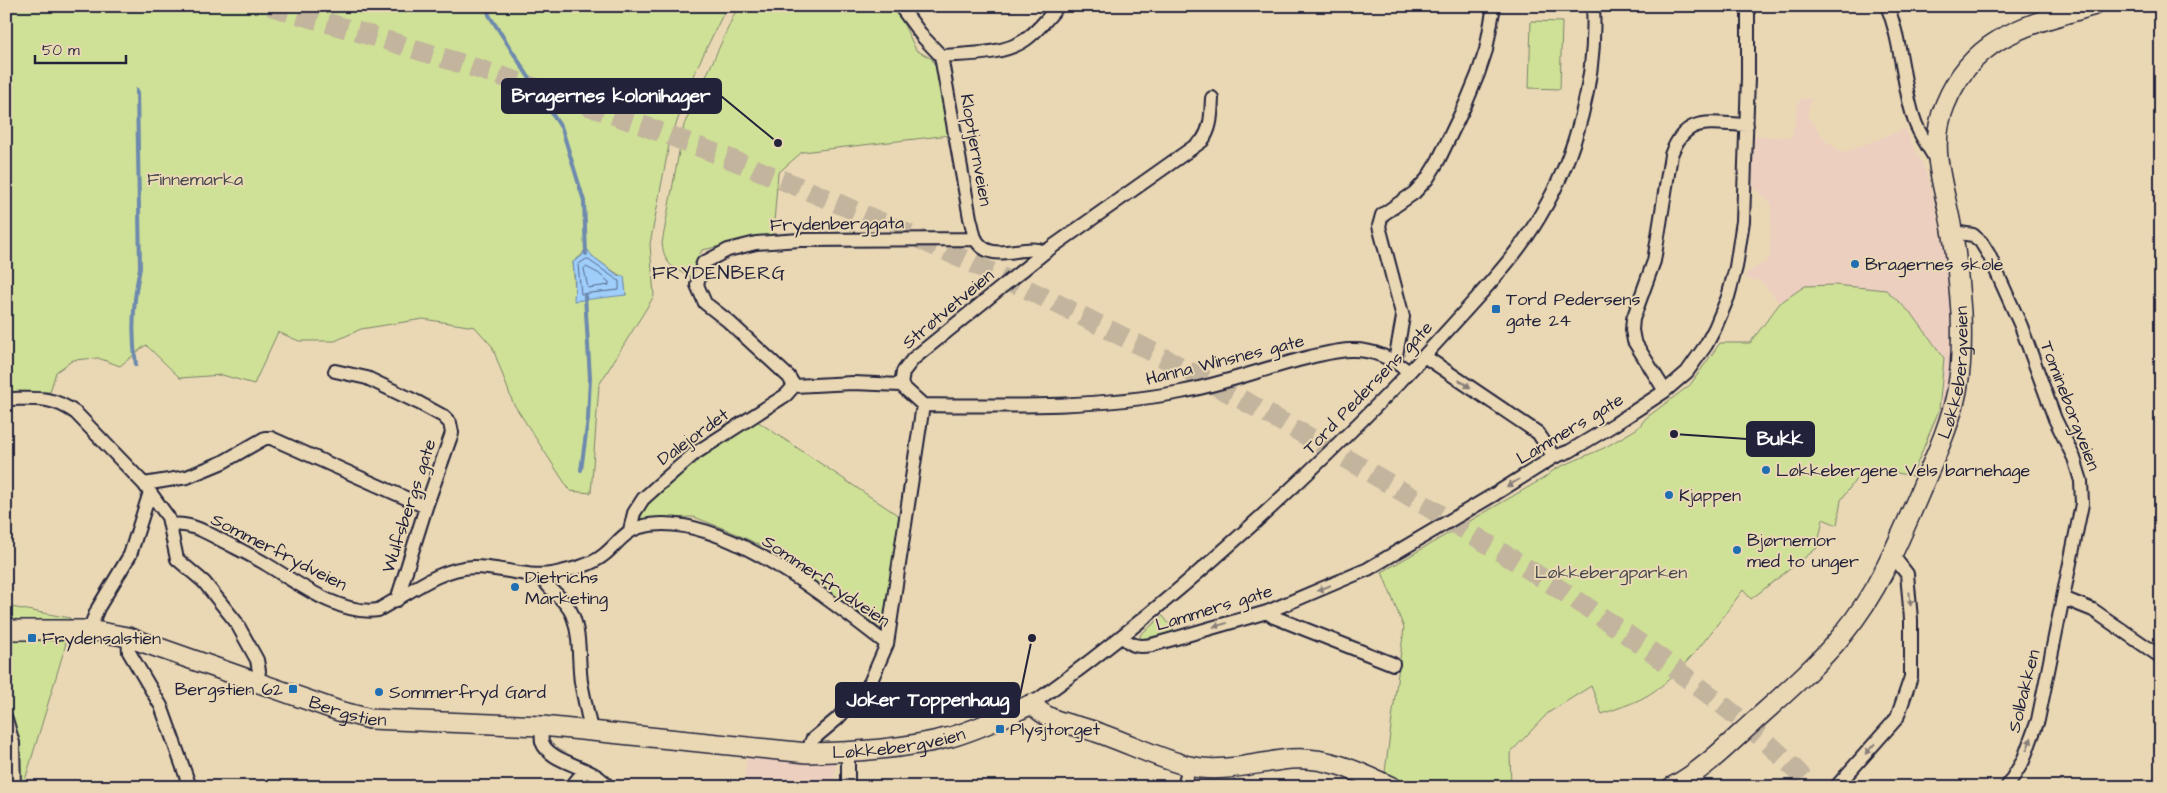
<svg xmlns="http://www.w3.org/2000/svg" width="2167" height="793" viewBox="0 0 2167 793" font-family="'Architects Daughter',sans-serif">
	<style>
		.built { fill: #eccfbf }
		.green { fill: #cfe196; stroke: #788268; fill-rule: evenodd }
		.water { fill: #9fcefb; stroke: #6d89ae }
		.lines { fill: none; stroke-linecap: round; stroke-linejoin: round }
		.shore { stroke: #546788; stroke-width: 1 }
		.stream { stroke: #6d89ae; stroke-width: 4 }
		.primary-tunnel { stroke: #c2b49d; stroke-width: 20; stroke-dasharray: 20 10; stroke-linecap: butt }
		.street-casing { stroke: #22223b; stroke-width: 16 }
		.secondary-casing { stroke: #22223b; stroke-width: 22 }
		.street { stroke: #ead8b5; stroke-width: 12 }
		.secondary { stroke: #ead8b5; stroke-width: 19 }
		.oneway { fill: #867d78 }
		.poi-dot { fill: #1f6fb2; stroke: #ead8b5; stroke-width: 2 }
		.labels { text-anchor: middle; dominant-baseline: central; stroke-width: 4; stroke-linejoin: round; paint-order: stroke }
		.street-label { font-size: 18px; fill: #22223b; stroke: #ead8b5 }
		.park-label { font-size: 18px; fill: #45484d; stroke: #ead8b5 }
		.poi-label { font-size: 18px; fill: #22223b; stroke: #ead8b5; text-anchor: start }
		.neighbourhood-label { font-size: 19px; letter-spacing: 1px; fill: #22223b; stroke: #ead8b5 }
		.leader { fill: none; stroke: #22223b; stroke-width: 2 }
		.callout-dot { fill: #22223b; stroke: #ead8b5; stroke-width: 2 }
		.callout { fill: #22223b; stroke: #22223b; stroke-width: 2 }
		.callout-label { font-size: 19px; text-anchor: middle; font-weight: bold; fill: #fff }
	</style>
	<rect width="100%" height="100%" fill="#ead8b5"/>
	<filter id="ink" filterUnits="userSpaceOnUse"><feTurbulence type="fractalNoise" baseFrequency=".02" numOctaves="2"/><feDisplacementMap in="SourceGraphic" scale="10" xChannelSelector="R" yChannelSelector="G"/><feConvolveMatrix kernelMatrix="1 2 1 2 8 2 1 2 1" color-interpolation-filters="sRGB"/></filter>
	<g filter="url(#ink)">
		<path class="built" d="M1812,98L1807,115L1826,141L1843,153L1905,129L1928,176L1949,267L1952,348L1946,405L1939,428L1944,358L1805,286L1780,303L1760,281L1745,278L1746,273L1766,262L1770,255L1771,203L1753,188L1754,137H1792L1799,100Z
			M747,757L837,761L832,787H743Z"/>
		<path class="green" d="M6,6H727L692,78L669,145L650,244L654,296L599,385L591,493L570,491L513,403L492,346L475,327L423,319L361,329L335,341H299L278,332L254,384L222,375L180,378L146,345L120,366L98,358L73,360L56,372L50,392L6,393ZM584,251C592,255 618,276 624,277L626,295L575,290L573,262L582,255Z
			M738,6H895L916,50L932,59L942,81L950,135L802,152L778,173L773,235L702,250L695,263L693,278C674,268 665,267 662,243L684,125Z
			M1531,21L1562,22L1560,89L1529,88Z
			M1835,285L1886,290L1913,315L1944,358L1939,410L1912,476L1878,469L1859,475L1841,500L1837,525L1823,519L1817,548L1751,599L1743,590C1716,625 1681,679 1641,699C1629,705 1615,709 1602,714L1591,686L1548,713L1510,753L1511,787H1409L1385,772L1404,628L1382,572L1544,478L1555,469L1604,448L1638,428L1646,418L1690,385L1720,343H1750L1780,303L1805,286Z
			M757,421L902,518L885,631L799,570L785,557L730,531L694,517L640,519C650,487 728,441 757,421Z
			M6,606L70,618L65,647L26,777L17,787H6Z
			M1163,616L1175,632L1141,639L1140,636L1141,634Z"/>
		<path class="water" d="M588,250L592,256L619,276H624L626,295L574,301L575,281L573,262L582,256L584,251Z"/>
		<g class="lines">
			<path class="shore" d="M587,259L619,281V290L581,294L578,265Z
				M586,267L598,273L609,282V285L588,288L584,269Z"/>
			<path class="stream" d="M487,6L489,15L562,129L584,201L586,254
				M136,365C131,332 133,301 140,268L137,90
				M581,470L588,419L590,378L585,296"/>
			<path class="primary-tunnel" d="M270,6C390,41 511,77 628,120C927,230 1213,372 1483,541C1550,582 1616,625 1679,672C1726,707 1773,743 1811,787"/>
			<g class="street-casing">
				<path id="street" d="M900,6L923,37L941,56L970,218C972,224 973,232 975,238C990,267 1023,242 1045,252
					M1887,6C1902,42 1902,82 1914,119C1918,133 1929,147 1936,160
					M941,56C967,54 1003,55 1025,40C1038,31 1048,18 1058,6
					M1953,232L1973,235L1981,242L1989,255L2021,326L2055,419L2074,458L2081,481L2082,504L2038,720L2023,761L2007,787
					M1424,356L1538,433L1554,457
					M1395,361L1403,317L1379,226L1382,215L1414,193L1427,179L1438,161L1466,103L1478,74L1486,50L1494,6
					M335,371L367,378L419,403L443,416L450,423L452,433L426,507L397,600
					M794,386L789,377L728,321L705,303L697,285L703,263L728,250L756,243L800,240L976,239
					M1665,391L1634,341L1632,330L1633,319L1654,261L1671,155C1686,114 1710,124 1747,125
					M6,399C35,399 51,395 76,413L144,484L168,517L177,559L204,582L236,622L257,660L259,671L257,681
					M923,405C1010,406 1096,408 1181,392C1218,385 1254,372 1291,362C1310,357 1330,351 1350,350C1373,349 1392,358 1409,372
					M923,405L901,385L903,372L913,359L1045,252L1202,141C1212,127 1211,114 1212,98
					M144,484L187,477L223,462L265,438H271L426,507
					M171,525C189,522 206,532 221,540C236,548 251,555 266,564C296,582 341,616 378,610C408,594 439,568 474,567C500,567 527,578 552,574C570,570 591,566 605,554C617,544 625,531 640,527C716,506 830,601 887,644
					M630,530L634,513L643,499L664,480L694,454L786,395L794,386L853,383L901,385
					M540,575C548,590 565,598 572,614C581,635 578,660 581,682C584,699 588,715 591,731
					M2063,598L2093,610L2161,657
					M1267,612L1274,617L1393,664
					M89,630L98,608L130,555L150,492
					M1122,636C1132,647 1139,647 1152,645L1267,612L1368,569L1495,494L1554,457L1570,451L1615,424L1665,391L1687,372L1706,345L1715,328L1728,297L1736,267L1743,221L1748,78V6
					M128,637L129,652L161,706L190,787
					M1032,704C1162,611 1281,503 1393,389C1421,360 1448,330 1475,300C1499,273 1522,247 1540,216C1577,154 1597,78 1593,6
					M6,719L13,743L14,787
					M542,726C542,731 541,737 542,742C550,764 595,766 608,787
					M807,753L812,740L837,719L870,683L887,644L923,405
					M571,787L585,770
					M848,787V752
					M1184,787L1189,766
					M1836,787L1897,718L1911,677V619L1907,574L1893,556"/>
			</g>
			<g class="secondary-casing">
				<g id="secondary">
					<path id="s1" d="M6,630H89L128,637L339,711L370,719L542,726L807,753C856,752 904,749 951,737C979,729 1006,716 1032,704C1050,724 1072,723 1096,732C1126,742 1159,759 1189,766C1222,774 1257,762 1291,759C1327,756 1359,772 1392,787"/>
					<path id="s2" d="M1672,787C1702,771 1727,746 1752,723C1783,695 1817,666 1843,634C1878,592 1899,541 1920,492C1934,459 1950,426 1957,391C1962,365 1962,338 1961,313C1959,285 1957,257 1952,230C1945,187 1927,148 1945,105C1973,36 2027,25 2092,6"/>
				</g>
			</g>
			<use href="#street" class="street"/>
			<use href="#secondary" class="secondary"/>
		</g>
		<defs><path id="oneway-solid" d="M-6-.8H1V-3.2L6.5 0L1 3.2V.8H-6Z" transform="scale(1.25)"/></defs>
		<g class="oneway">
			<use href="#oneway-solid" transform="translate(1465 384) rotate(34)"/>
			<use href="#oneway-solid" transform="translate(1513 483) rotate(149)"/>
			<use href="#oneway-solid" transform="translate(1324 588) rotate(157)"/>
			<use href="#oneway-solid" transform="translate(1910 599) rotate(85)"/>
			<use href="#oneway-solid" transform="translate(1220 625) rotate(164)"/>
			<use href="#oneway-solid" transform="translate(2029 744) rotate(-69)"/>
			<use href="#oneway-solid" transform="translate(1870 749) rotate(132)"/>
		</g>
	</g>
	<g class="poi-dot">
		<circle cx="1855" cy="264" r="5"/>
		<rect x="1491" y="304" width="10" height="10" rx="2.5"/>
		<circle cx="1766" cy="470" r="5"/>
		<circle cx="1669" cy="495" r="5"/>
		<circle cx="1737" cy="550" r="5"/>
		<circle cx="515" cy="587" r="5"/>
		<rect x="27" y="633" width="10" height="10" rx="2.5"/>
		<rect x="288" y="684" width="10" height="10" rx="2.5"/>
		<circle cx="379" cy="692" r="5"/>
		<rect x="995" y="724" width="10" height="10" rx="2.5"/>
	</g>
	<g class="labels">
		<g class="street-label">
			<text transform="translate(976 150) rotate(80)">Kloptjernveien</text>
			<text transform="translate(837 224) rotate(-1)">Frydenberggata</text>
			<text transform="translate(948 309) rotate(-40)">Strøtvetveien</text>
			<text transform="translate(1225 360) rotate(-14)">Hanna Winsnes gate</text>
			<text stroke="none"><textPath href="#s2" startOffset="518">Løkkebergveien</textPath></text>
			<text transform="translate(1368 388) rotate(-46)">Tord Pedersens gate</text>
			<text transform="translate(2070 406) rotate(69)">Tomineborgveien</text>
			<text transform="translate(1570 429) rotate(-31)">Lammers gate</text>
			<text transform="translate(693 437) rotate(-36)">Dalejordet</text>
			<text transform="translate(409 506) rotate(-72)">Wulfsbergs gate</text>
			<text transform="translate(279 552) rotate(27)">Sommerfrydveien</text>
			<text transform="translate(826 581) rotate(34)">Sommerfrydveien</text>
			<text transform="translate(1214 608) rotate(-17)">Lammers gate</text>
			<text transform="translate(2024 691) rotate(-76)">Solbakken</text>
			<text stroke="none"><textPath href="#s1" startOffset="355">Bergstien</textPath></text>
			<text stroke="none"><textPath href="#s1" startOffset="909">Løkkebergveien</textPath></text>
		</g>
		<g class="park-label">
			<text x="195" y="179">Finnemarka</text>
			<text x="1611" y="572">Løkkebergparken</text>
		</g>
		<g class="poi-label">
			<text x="1865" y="264">Bragernes skole</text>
			<text x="1506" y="299">Tord Pedersens<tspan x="1506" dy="21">gate 24</tspan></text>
			<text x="1776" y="470">Løkkebergene Vels barnehage</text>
			<text x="1679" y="495">Kjappen</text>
			<text x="1747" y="540">Bjørnemor<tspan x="1747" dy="21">med to unger</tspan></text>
			<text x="525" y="577">Dietrichs<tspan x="525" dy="21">Marketing</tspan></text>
			<text x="42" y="638">Frydensalstien</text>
			<text x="283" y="689" text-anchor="end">Bergstien 62</text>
			<text x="389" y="692">Sommerfryd Gård</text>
			<text x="1010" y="729">Plysjtorget</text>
		</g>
		<g class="neighbourhood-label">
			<text x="719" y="273">FRYDENBERG</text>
		</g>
	</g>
	<path class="leader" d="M778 143L721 96M1674 434L1747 439M1032 638L1019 700"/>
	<g class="callout-dot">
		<circle cx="778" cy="143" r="5"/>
		<circle cx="1674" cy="434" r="5"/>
		<circle cx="1032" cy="638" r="5"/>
	</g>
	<g class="callout">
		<rect x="502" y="79" width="219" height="34" rx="5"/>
		<rect x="1747" y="422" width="67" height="34" rx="5"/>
		<rect x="836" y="683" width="183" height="34" rx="5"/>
	</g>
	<g class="callout-label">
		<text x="611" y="102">Bragernes kolonihager</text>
		<text x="1780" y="445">Bukk</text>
		<text x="928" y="706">Joker Toppenhaug</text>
	</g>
	<rect width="2167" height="793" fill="none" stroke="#ead8b5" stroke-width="25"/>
	<rect x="12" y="12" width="2142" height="768" fill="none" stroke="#22223b" stroke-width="2" filter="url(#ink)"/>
	<path d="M35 55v8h91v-8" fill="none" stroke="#22223b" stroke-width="2.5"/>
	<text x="42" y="55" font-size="15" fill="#22223b" stroke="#ead8b5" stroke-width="4" paint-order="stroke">50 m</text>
</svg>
